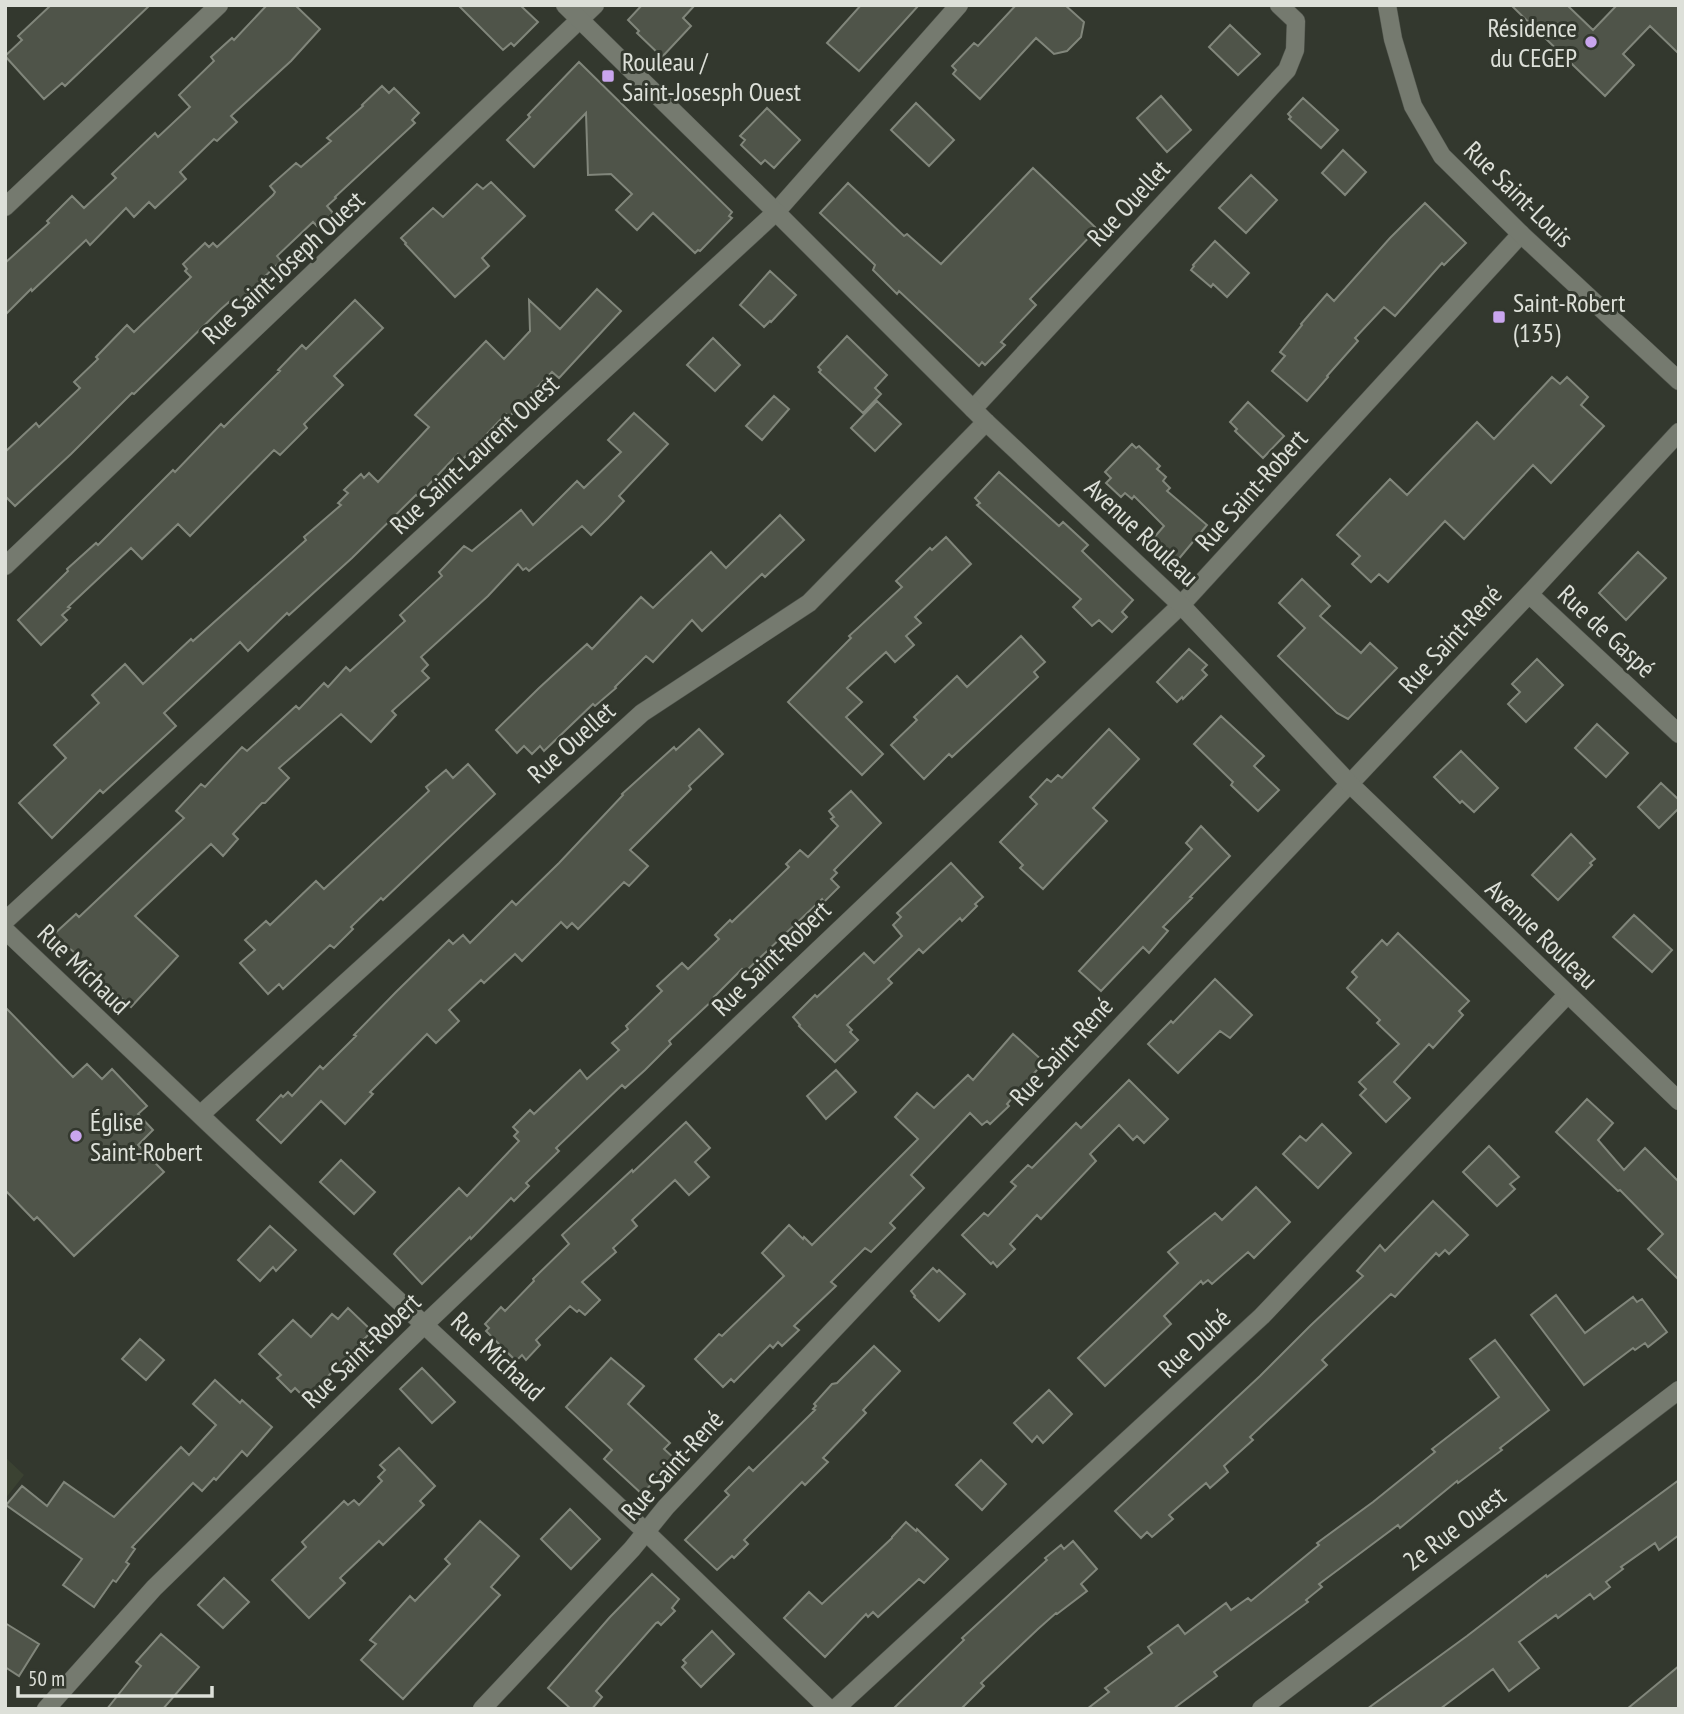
<svg xmlns="http://www.w3.org/2000/svg" width="1684" height="1714" viewBox="0 0 1684 1714" font-family="'PT Sans Narrow',sans-serif">
	<style>
		.built { fill: #3b4232 }
		.building { fill: #4f5449; stroke: #81867b; stroke-width: 2 }
		.lines { fill: none; stroke-linecap: round; stroke-linejoin: round }
		.minor-casing { stroke: #51554d; stroke-width: 19 }
		.tertiary-casing { stroke: #51554d; stroke-width: 19 }
		.minor { stroke: #757a6f; stroke-width: 18 }
		.tertiary { stroke: #757a6f; stroke-width: 18 }
		.poi-dot { fill: #c9a5ee; stroke: #33382e; stroke-width: 2.5 }
		.labels { text-anchor: middle; dominant-baseline: central; stroke-width: 6; stroke-linejoin: round; paint-order: stroke }
		.poi-label { font-size: 26px; fill: #dde0d9; stroke: #33382e; text-anchor: start }
		.street-label { font-size: 26px; fill: #dde0d9; stroke: #33382e }
	</style>
	<rect width="100%" height="100%" fill="#33382e"/>
	<path class="built" d="M5,1457L24,1475L5,1499Z"/>
	<path class="building" d="M51,5H150L65,86L62,83L44,99L5,56L22,40L18,36Z
		M267,5H295L320,29L291,61L231,116L237,122L217,141L214,139L180,172L186,179L155,208L149,202L134,217L126,208L90,245L86,240L32,291L31,289L5,315V263L49,223L47,221L72,196L84,208L116,178L112,174L155,133L158,137L190,107L179,95L214,61L211,57L232,38L234,40Z
		M458,5H520L538,22L514,46L511,43L503,50Z
		M642,5H695L683,18L691,26L662,57L637,33L639,31L628,20Z
		M861,5H919L859,71L827,43Z
		M1016,5H1065L1084,22L1081,37L1067,51L1054,54L1036,38L980,99L953,74L956,70L952,66L974,43L978,46Z
		M1511,5H1567L1593,30L1617,5H1679V54L1650,26L1623,54L1634,65L1605,96Z
		M1230,25L1260,54L1238,75L1209,47Z
		M579,62L732,212L729,216L732,218L700,251L698,250L695,253L653,213L637,230L616,210L632,194L611,174L588,175L586,113L534,167L507,140L530,117L528,115Z
		M382,86L389,93L394,88L419,113L412,120L415,123L335,197L336,198L327,206L333,213L318,227L313,222L277,256L281,261L233,307L229,302L221,309L134,394L132,393L71,454L15,506L5,496V452L36,423L39,427L80,388L74,382L98,359L96,357L127,325L134,332L191,277L185,271L187,269L183,264L205,243L209,247L213,243L217,247L273,195L275,192L270,186L296,163L301,167L331,141L327,138L363,106L362,105Z
		M1161,96L1191,130L1167,152L1137,118Z
		M1303,98L1338,130L1321,148L1289,119L1291,117L1288,114Z
		M916,103L954,140L929,166L891,130Z
		M767,108L800,140L774,168L765,160L761,164L741,145L745,140L740,136Z
		M1343,150L1366,172L1345,195L1322,173Z
		M1033,168L1097,229L1030,299L1036,305L1001,342L1005,345L985,365L982,362L979,366L899,291L897,294L873,270L875,265L820,213L848,183L904,236L907,234L941,264Z
		M1251,175L1277,200L1246,233L1219,208Z
		M491,182L525,216L482,258L489,266L455,297L405,244L406,243L401,238L433,208L443,217L477,184L483,189Z
		M1425,203L1466,243L1444,265L1442,263L1395,316L1384,307L1355,338L1358,341L1327,376L1328,377L1307,401L1272,371L1285,356L1280,352L1302,325L1301,324L1327,294L1334,301L1390,238Z
		M1215,241L1249,273L1227,297L1213,284L1211,287L1191,270L1194,266L1193,265Z
		M770,271L796,295L771,322L770,321L764,327L740,305Z
		M597,289L621,311L559,378L552,372L509,417L506,414L463,459L458,454L456,456L418,496L416,495L352,558L289,615L287,613L248,651L240,642L164,713L176,726L103,793L100,790L52,838L19,803L66,758L54,745L99,703L92,695L125,664L143,684L191,639L193,641L306,540L304,537L341,505L338,503L348,493L344,490L361,474L364,478L369,473L378,482L429,427L415,415L486,341L504,359L530,331L529,300L560,329Z
		M355,300L383,328L334,376L343,385L304,424L307,428L280,455L274,450L190,536L178,524L142,559L131,548L68,607L70,608L62,615L67,620L41,645L18,620L68,571L67,569L96,543L98,545L173,470L175,472L221,424L224,427L280,371L278,370L302,345L306,349Z
		M847,336L887,375L875,388L881,394L863,413L819,372L821,370L818,367Z
		M713,338L740,365L715,391L687,365Z
		M1552,377L1560,384L1567,377L1588,397L1581,405L1604,426L1551,483L1533,465L1464,539L1445,521L1388,582L1379,574L1371,582L1352,564L1360,556L1337,535L1390,479L1407,495L1477,422L1494,439Z
		M774,396L789,409L762,440L746,426Z
		M877,401L901,424L875,451L851,428Z
		M1248,402L1284,436L1263,458L1235,431L1237,429L1230,422Z
		M634,413L668,444L619,496L624,501L608,518L591,535L582,526L529,571L526,568L523,570L518,564L488,596L421,657L428,665L422,671L429,678L392,711L396,715L371,742L341,714L279,768L289,778L265,803H262L233,834L238,839L223,856L211,844L135,916L178,956L131,1007L79,959L80,957L53,935L76,914L79,917L184,818L176,811L201,784L205,787L242,747L247,751L296,706L299,709L324,683L328,687L346,667L350,671L405,621L400,615L442,576L439,572L464,546L472,551L521,510L533,525L577,481L584,488L621,452L608,440Z
		M1132,444L1136,448L1139,446L1160,466L1157,469L1166,477L1163,481L1170,488L1167,491L1207,525L1177,561L1152,540L1164,526L1134,496L1132,499L1125,493L1121,497L1106,483L1111,478L1105,472Z
		M999,472L1059,526L1063,522L1088,545L1082,551L1133,600L1122,612L1127,617L1112,632L1099,620L1092,626L1073,607L1081,599L977,505L980,503L975,498Z
		M780,515L804,540L765,577L762,574L702,631L692,620L653,662L646,656L615,687L616,688L595,706L593,704L544,751L540,746L532,754L524,746L517,753L496,730L539,688L587,644L592,649L641,597L653,608L711,552L726,568Z
		M946,537L971,564L915,617L921,623L906,636L914,645L895,662L886,652L847,688L862,702L846,717L883,754L862,775L788,702L851,638L849,636L859,627L902,587L896,581L930,548L932,550Z
		M1638,552L1666,578L1626,620L1599,593Z
		M1302,579L1330,606L1320,616L1361,653L1370,643L1397,668L1348,719L1337,713L1278,656L1305,628L1279,603Z
		M1021,636L1045,662L1034,672L1038,677L952,757L949,754L924,779L891,745L917,720L914,717L957,676L967,687Z
		M1189,649L1207,665L1202,670L1207,675L1183,699L1182,697L1177,702L1157,682Z
		M1537,659L1563,685L1526,722L1508,704L1520,692L1512,684Z
		M1221,716L1264,756L1254,766L1279,790L1258,811L1231,785L1233,782L1194,744Z
		M1597,724L1628,753L1606,777L1575,748Z
		M699,729L723,754L689,786L691,789L630,850L648,866L629,886L624,882L578,929L572,923L567,928L561,922L522,961L515,954L484,983L481,980L449,1010L459,1021L436,1043L427,1034L370,1092L373,1094L345,1124L321,1101L281,1143L257,1120L281,1095L283,1097L288,1092L292,1096L320,1066L323,1069L356,1036L354,1035L396,992L449,940L453,944L463,935L470,943L512,901L516,905L559,863L623,795L622,794L674,747L676,750Z
		M1109,729L1139,759L1093,808L1107,821L1043,889L1020,868L1023,865L1000,842L1037,804L1030,797L1047,779L1051,782L1058,775L1062,778Z
		M1461,751L1498,788L1474,812L1462,801L1460,803L1434,777Z
		M468,764L495,794L383,900L381,898L351,927L353,929L334,948L330,945L283,989L279,984L268,994L240,963L255,950L245,940L266,921L270,925L316,881L324,889L429,791L426,787L446,770L453,778Z
		M1661,783L1679,800V808L1659,828L1638,807Z
		M851,791L881,823L834,870L837,873L831,879L839,887L824,902L822,899L745,972L742,969L714,997L715,998L669,1041L671,1044L645,1070L625,1088L622,1085L556,1148L559,1151L526,1183L529,1186L514,1201L511,1198L471,1239L470,1237L422,1284L394,1254L397,1250L459,1188L467,1196L519,1141L514,1136L518,1132L513,1127L530,1110L534,1114L580,1070L587,1079L619,1050L612,1043L628,1029L626,1026L662,991L657,986L682,963L688,969L719,939L715,935L730,920L732,922L789,867L786,864L800,850L808,857L838,826L831,819L834,817L829,811Z
		M1201,826L1230,856L1190,897L1192,898L1163,927L1168,931L1149,953L1143,947L1101,991L1079,971L1192,849L1186,843Z
		M1571,834L1595,859L1590,863L1592,865L1558,900L1532,875Z
		M951,863L983,897L975,904L977,906L962,921L960,918L923,953L919,949L888,979L892,983L847,1025L852,1030L850,1032L858,1040L835,1062L799,1026L800,1025L793,1017L815,995L817,997L864,953L874,963L902,936L893,925L901,917L897,913Z
		M1634,915L1672,950L1652,972L1613,937Z
		M1398,933L1469,1001L1459,1011L1463,1015L1433,1048L1429,1044L1394,1082L1410,1098L1386,1122L1360,1095L1366,1089L1359,1082L1399,1044L1377,1023L1380,1020L1347,988L1357,977L1352,972L1382,940L1387,945Z
		M1215,979L1252,1015L1230,1038L1220,1031L1178,1073L1148,1044L1171,1021L1173,1023Z
		M5,1007L73,1077L87,1064L102,1079L112,1069L147,1106L138,1114L153,1130L138,1145L164,1172L74,1256L37,1217L34,1220L5,1190Z
		M1013,1034L1044,1062L1007,1104L1009,1106L990,1124L987,1121L982,1125L970,1113L911,1175L924,1188L890,1223L895,1228L871,1252L865,1248L831,1282L836,1286L794,1326L799,1330L782,1346L778,1342L773,1348L770,1345L734,1382L731,1379L723,1387L695,1359L719,1334L722,1336L784,1276L762,1253L789,1225L803,1239L804,1237L812,1245L918,1139L895,1117L917,1093L934,1108L968,1075L973,1080Z
		M836,1070L856,1092L826,1119L807,1096Z
		M1129,1080L1168,1119L1144,1143L1137,1136L1133,1140L1119,1125L1090,1154L1096,1161L1041,1219L1037,1215L1010,1244L1015,1249L997,1267L993,1262L991,1264L962,1235L984,1213L988,1216L1016,1186L1011,1182L1028,1165L1032,1168L1076,1123L1081,1128Z
		M1587,1099L1613,1123L1598,1140L1624,1170L1645,1148L1679,1182V1280L1648,1249L1663,1234L1620,1190L1618,1191L1556,1132Z
		M686,1122L710,1148L695,1162L709,1177L689,1195L675,1180L632,1220L637,1226L613,1248L616,1252L582,1282L600,1300L585,1315L579,1310L577,1312L570,1306L536,1340L540,1345L526,1360L522,1355L516,1361L486,1331L489,1328L485,1324L501,1307L505,1311L534,1281L533,1279L569,1244L562,1235L632,1170L633,1172Z
		M1322,1124L1351,1153L1318,1188L1283,1154L1300,1136L1306,1141Z
		M1489,1146L1519,1177L1510,1184L1515,1189L1497,1206L1463,1172Z
		M341,1160L375,1192L354,1214L320,1182Z
		M1256,1187L1290,1222L1254,1258L1248,1252L1212,1284L1208,1280L1203,1284L1201,1281L1164,1316L1171,1324L1105,1386L1078,1358L1178,1263L1168,1252L1215,1213L1222,1220Z
		M1433,1201L1468,1235L1449,1254L1445,1250L1439,1256L1436,1253L1395,1297L1391,1294L1322,1360L1327,1365L1250,1437L1253,1440L1224,1466L1228,1472L1210,1488L1206,1483L1169,1515L1173,1519L1152,1537L1147,1532L1141,1538L1115,1511L1260,1376L1310,1326L1363,1276L1357,1271L1380,1245L1385,1251Z
		M270,1226L296,1250L276,1271L273,1267L260,1281L238,1260Z
		M933,1268L937,1272L939,1270L965,1294L939,1321L914,1297L915,1296L911,1291Z
		M1556,1295L1585,1333L1633,1297L1637,1302L1642,1299L1667,1332L1648,1347L1645,1343L1635,1350L1633,1348L1584,1385L1531,1315Z
		M348,1308L372,1331L306,1399L295,1388L291,1392L277,1378L281,1375L259,1354L293,1320L311,1337L332,1314L338,1319Z
		M140,1339L164,1360L146,1380L122,1359Z
		M1495,1340L1549,1410L1500,1448L1502,1450L1458,1483L1457,1481L1400,1528L1398,1525L1319,1584L1322,1587L1306,1600L1308,1602L1214,1672L1217,1676L1173,1709H1087L1109,1692L1105,1688L1152,1653L1148,1647L1178,1625L1185,1634L1226,1603L1231,1610L1248,1598L1251,1601L1319,1545L1317,1543L1373,1502L1435,1452L1432,1449L1499,1397L1470,1359Z
		M874,1346L900,1371L863,1410L866,1413L823,1458L828,1462L805,1485L802,1482L744,1540L748,1544L734,1558L732,1556L717,1570L685,1540L729,1495L725,1491L749,1467L753,1471L815,1410L813,1409L816,1406L814,1404L832,1384L837,1383Z
		M611,1358L644,1386L628,1404L670,1443L664,1449L675,1459L642,1494L604,1459L612,1450L566,1407Z
		M422,1368L455,1402L432,1423L400,1389Z
		M215,1380L240,1403L242,1400L272,1427L247,1456L242,1451L216,1480L214,1478L202,1491L193,1483L132,1547L135,1549L126,1562L129,1564L116,1582L113,1580L94,1607L63,1585L82,1559L6,1505L22,1486L47,1506L64,1482L114,1517L181,1447L189,1455L216,1425L193,1404Z
		M1049,1390L1072,1414L1043,1443L1037,1436L1032,1442L1014,1423Z
		M399,1448L435,1486L420,1501L424,1505L383,1545L379,1541L340,1578L345,1583L309,1618L272,1580L306,1547L302,1542L344,1501L348,1505L354,1500L359,1505L382,1481L378,1477L385,1470L380,1465Z
		M981,1460L1006,1484L982,1510L956,1485Z
		M1679,1480V1535L1659,1550L1655,1543L1621,1567L1623,1569L1606,1582L1610,1587L1594,1599L1590,1594L1558,1618L1556,1615L1519,1642L1539,1668L1509,1691L1493,1669L1440,1709H1367L1467,1636L1546,1575L1547,1577Z
		M570,1509L600,1539L571,1569L541,1539Z
		M480,1521L519,1556L491,1587L500,1595L403,1699L361,1660L376,1644L370,1640L410,1596L415,1601L450,1564L445,1559Z
		M906,1522L916,1531L917,1529L948,1559L924,1583L919,1579L878,1617L873,1612L868,1617L866,1614L825,1657L784,1618L809,1592L822,1604L892,1538V1537Z
		M1073,1541L1097,1569L1081,1584L1087,1591L1057,1614L1056,1613L1038,1629L981,1683L984,1686L961,1709H893L964,1640L962,1638L1047,1560L1045,1558L1061,1545L1064,1549Z
		M652,1574L679,1599L672,1608L675,1611L661,1625L658,1622L656,1623L596,1691L602,1697L592,1709H571L548,1688L610,1617Z
		M224,1578L249,1602L223,1628L198,1605Z
		M5,1623L39,1644L19,1676L5,1667Z
		M712,1631L734,1654L701,1687L682,1667L686,1663L683,1660Z
		M161,1634L199,1667L163,1709H107L141,1666L136,1662Z
		M1679,1666V1709H1627L1650,1690Z"/>
	<g class="lines">
		<g class="minor-casing">
			<path id="minor" d="M5,207L219,5
				M973,409L1287,70L1295,50L1296,21L1279,5
				M5,566L595,5
				M1529,594L1679,734
				M5,921L776,212L959,5
				M5,930L219,1133L646,1532L829,1709
				M200,1115L642,713L809,603L986,422
				M46,1709L154,1588L425,1324L1181,605L1521,234
				M482,1709L632,1549L666,1507L1529,594L1679,432
				M835,1709L1262,1316L1567,995"/>
		</g>
		<g class="tertiary-casing">
			<path id="tertiary" d="M565,5L776,212L986,422L1181,605L1350,784L1679,1101
				M1387,5L1393,39L1413,106L1442,156L1521,234L1679,381
				M1261,1709L1679,1390"/>
		</g>
		<use href="#minor" class="minor"/>
		<use href="#tertiary" class="tertiary"/>
	</g>
	<g class="poi-dot">
		<circle cx="1591" cy="42" r="7"/>
		<rect x="601" y="69" width="14" height="14" rx="3.5"/>
		<rect x="1492" y="310" width="14" height="14" rx="3.5"/>
		<circle cx="76" cy="1136" r="7"/>
	</g>
	<g class="labels">
		<g class="poi-label">
			<text x="1577" y="27" text-anchor="end">Résidence<tspan x="1577" dy="30">du CEGEP</tspan></text>
			<text x="622" y="61">Rouleau /<tspan x="622" dy="30">Saint-Josesph Ouest</tspan></text>
			<text x="1513" y="302">Saint-Robert<tspan x="1513" dy="30">(135)</tspan></text>
			<text x="90" y="1121">Église<tspan x="90" dy="30">Saint-Robert</tspan></text>
		</g>
		<g class="street-label">
			<text transform="translate(1519 194) rotate(44)">Rue Saint-Louis</text>
			<text transform="translate(1128 203) rotate(-47)">Rue Ouellet</text>
			<text transform="translate(283 267) rotate(-43)">Rue Saint-Joseph Ouest</text>
			<text transform="translate(474 454) rotate(-43)">Rue Saint-Laurent Ouest</text>
			<text transform="translate(1251 490) rotate(-48)">Rue Saint-Robert</text>
			<text transform="translate(1142 532) rotate(43)">Avenue Rouleau</text>
			<text transform="translate(1607 631) rotate(43)">Rue de Gaspé</text>
			<text transform="translate(1450 639) rotate(-47)">Rue Saint-René</text>
			<text transform="translate(571 742) rotate(-42)">Rue Ouellet</text>
			<text transform="translate(1542 934) rotate(44)">Avenue Rouleau</text>
			<text transform="translate(771 958) rotate(-44)">Rue Saint-Robert</text>
			<text transform="translate(84 969) rotate(44)">Rue Michaud</text>
			<text transform="translate(1061 1051) rotate(-47)">Rue Saint-René</text>
			<text transform="translate(1194 1343) rotate(-43)">Rue Dubé</text>
			<text transform="translate(361 1350) rotate(-44)">Rue Saint-Robert</text>
			<text transform="translate(498 1356) rotate(43)">Rue Michaud</text>
			<text transform="translate(672 1465) rotate(-48)">Rue Saint-René</text>
			<text transform="translate(1454 1528) rotate(-37)">2e Rue Ouest</text>
		</g>
	</g>
	<rect width="1684" height="1714" fill="none" stroke="#dde0d9" stroke-width="14"/>
	<path d="M18 1686v10h194v-10" fill="none" stroke="#dde0d9" stroke-width="3.5"/>
	<text x="28" y="1686" font-size="21" fill="#dde0d9" stroke="#33382e" stroke-width="5" paint-order="stroke">50 m</text>
</svg>
